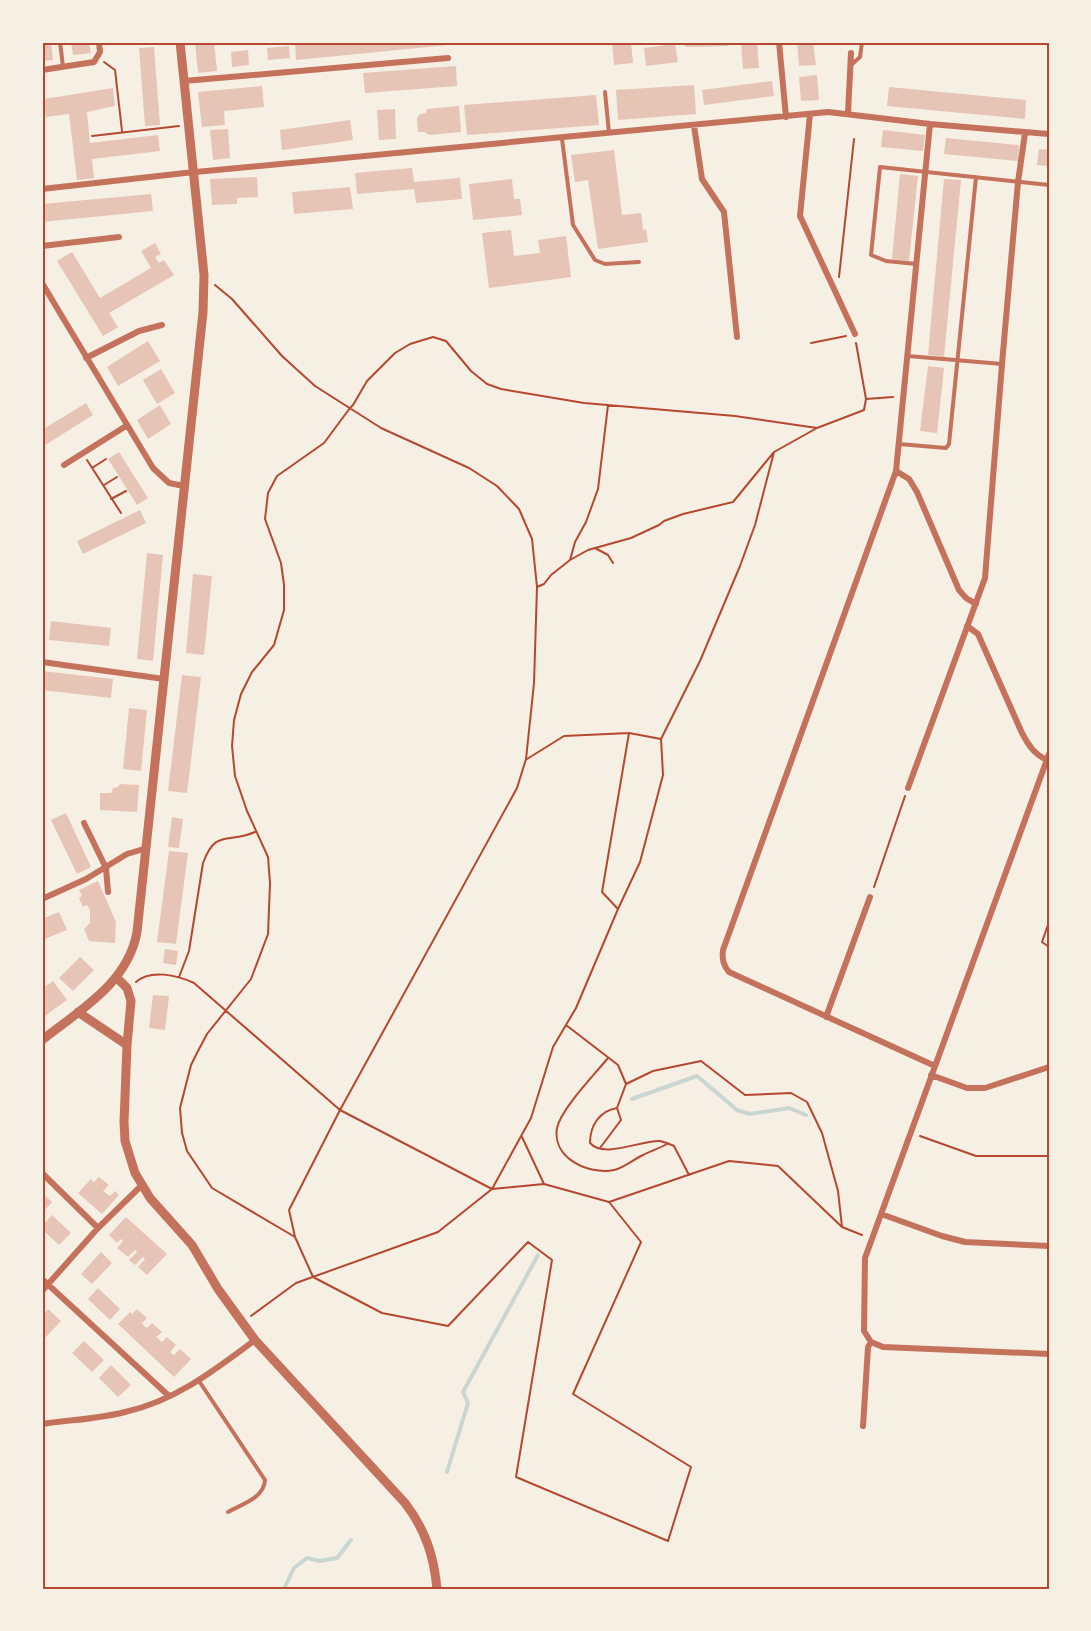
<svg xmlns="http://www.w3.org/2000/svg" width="1091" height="1631" viewBox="0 0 1091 1631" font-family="Commissioner,sans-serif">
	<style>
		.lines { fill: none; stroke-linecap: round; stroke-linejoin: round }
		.stream { stroke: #c9d6d2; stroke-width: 4 }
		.building { fill: #e6c5b7 }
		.path { stroke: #b5482f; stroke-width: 2 }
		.service { stroke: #c5725c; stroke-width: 4 }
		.minor { stroke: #c5725c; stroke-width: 6 }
		.tertiary { stroke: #c5725c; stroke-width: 9 }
		.neatline { fill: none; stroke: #b5482f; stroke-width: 2 }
	</style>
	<rect width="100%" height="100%" fill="#f6efe4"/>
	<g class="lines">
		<path class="stream" d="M632,1099L697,1076L737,1110L750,1114L789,1108L806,1115
			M447,1472L468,1403L463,1392L538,1255
			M284,1589L294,1568L307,1558L320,1561L337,1558L351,1540"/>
	</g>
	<path class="building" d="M42,42H51L53,60L42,61Z
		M71,42H89L91,53L73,55Z
		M195,42H214L217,71L198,73Z
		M295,42H457L458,44L296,60Z
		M612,42H631L633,63L614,65Z
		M685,42H728V46L685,47Z
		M741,42H757L759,68L743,69Z
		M797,42H813L816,65L799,66Z
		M675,44L678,62L646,66L644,48Z
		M289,46L290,58L268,60L267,48Z
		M154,47L160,125L145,126L139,48Z
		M248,50L249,65L232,67L231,52Z
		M456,66L457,86L365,93L363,73Z
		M817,75L819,100L801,101L799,77Z
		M772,81L774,96L704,105L702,90Z
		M694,85L696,114L618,120L616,90Z
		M262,86L264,107L224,111L225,125L202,127L198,92Z
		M889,87L1026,100L1025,119L887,106Z
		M113,88L115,106L87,112L90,143L158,135L160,151L92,159L94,178L77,180L69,114L46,117L44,99Z
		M596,95L599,125L467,135L464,105Z
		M459,106L461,132L429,135L424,132H418L417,118L420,114L426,113L427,109Z
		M395,109L396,139L379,140L377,110Z
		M350,120L353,140L282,150L280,130Z
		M228,129L230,158L213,160L210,130Z
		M883,130L925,135L923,151L881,147Z
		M946,138L1019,145L1018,161L944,154Z
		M1039,149L1049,150V166L1037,165Z
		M614,150L622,215L641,213L643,230L646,229L648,242L598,249L588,180L575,182L571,155Z
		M412,168L414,182L460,178L462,199L416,203L414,189L357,194L355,173Z
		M900,174L918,176L909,261L892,259Z
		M257,177L258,197L237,198V204L212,205L210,179Z
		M512,179L514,199H520L522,215L473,220L469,184Z
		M944,179L961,180L944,357L928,355Z
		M350,187L353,209L294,214L292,192Z
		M151,194L153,211L42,222V204Z
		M511,230L514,256L540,253L538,240L566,236L571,277L489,288L482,233Z
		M155,243L161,254L155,257L159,263L164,260L174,275L109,313L118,327L103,336L57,261L72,252L100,298L151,268L141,251Z
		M148,341L160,361L118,386L107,367Z
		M928,366L944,368L937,433L920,431Z
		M161,369L175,393L157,404L143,380Z
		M86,403L93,415L42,447V430Z
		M160,405L171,424L148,439L137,420Z
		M119,452L148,498L137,505L108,459Z
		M140,510L146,523L83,554L77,541Z
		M147,553L163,555L153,661L137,659Z
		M193,574L212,576L204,655L186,653Z
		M51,621L111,628L109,646L49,640Z
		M42,671L113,679L111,698L42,690Z
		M182,675L201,677L187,793L168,791Z
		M129,708L147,710L141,771L123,769Z
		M120,784L139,785L137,812L100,810V793H111L113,788L118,787Z
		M66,813L91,867L77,874L51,820Z
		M172,817L183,819L179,848L168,847Z
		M169,851L188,853L176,944L157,942Z
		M98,881L116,922L115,943L89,941L84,929L90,923V910L87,905L83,907L79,898L82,896L79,890Z
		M59,912L67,930L42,940V919Z
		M165,949L178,951L176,965L163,963Z
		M80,957L94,970L73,991L59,978Z
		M53,981L67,1000L42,1018V989Z
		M153,995L169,996L165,1030L149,1028Z
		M99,1177L109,1185L103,1191L107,1194L110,1196L115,1191L119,1195L102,1214L78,1193L91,1179L94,1182Z
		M42,1193L52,1202L42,1213Z
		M52,1215L71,1233L59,1245L42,1229V1226Z
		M126,1217L167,1254L147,1275L138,1267L145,1259L143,1257L135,1265L129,1260L137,1252L135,1250L128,1257L117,1248L123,1241L121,1239L117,1243L109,1235Z
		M101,1252L112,1263L92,1284L81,1274Z
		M98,1288L120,1309L110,1320L88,1299Z
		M48,1309L61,1321L42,1341V1315Z
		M137,1309L147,1318L142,1323L144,1326L147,1328L152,1323L162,1332L156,1337L162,1342L167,1337L176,1345L170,1352L174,1355L180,1349L191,1359L174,1377L118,1324L130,1312L132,1314Z
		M84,1341L104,1360L92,1372L72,1353Z
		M111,1365L131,1385L118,1397L99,1378Z"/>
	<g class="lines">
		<path class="path" d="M104,62L115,70L122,131
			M92,136L179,126
			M839,277L854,139
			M215,285L232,299L282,356L315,386L381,428L469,468L497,486L519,509L532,539L537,587L534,683L526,759L517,788L340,1110L289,1210L295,1237L212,1188L187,1151L182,1133L180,1108L191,1065L198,1051L207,1034L251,979L268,934L270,883L268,857L247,811L235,776L232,746L234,720L241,694L252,672L274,645L284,610V585L281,563L265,519L268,493L277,476L324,443L350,408L353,405L367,381L395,353L410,344L433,337L446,341L471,371L487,384L501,389L584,403L735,416L817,428
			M811,343L846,336
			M866,399L893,397
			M87,460L121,513
			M92,468L106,459
			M104,485L117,477
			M111,499L126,491
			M595,548L608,555L613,563
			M570,560L575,542L586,522L598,489L608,405
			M537,587L544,584L551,575L570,560L588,550L631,538L659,525L664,521L683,514L733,502L774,452L817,428L864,410L866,399L856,343
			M527,759L564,736L629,733L661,739
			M874,887L905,796
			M618,909L602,892L629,733
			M1049,922L1042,942L1049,947
			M179,977L189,951L203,863C216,828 228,844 255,832
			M136,982C150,969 177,975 194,983L340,1110L492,1189L544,1184L522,1137
			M566,1025L618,1065L626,1084
			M608,1058C595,1074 561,1109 557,1128C552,1158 588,1175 614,1170C624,1168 634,1159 643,1155C651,1151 660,1148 667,1144
			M920,1136L976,1156H1049
			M600,1148L621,1120L617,1108
			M689,1175L674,1146C670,1144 665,1142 660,1141C641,1140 604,1159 590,1143C590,1126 599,1111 617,1108L626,1084L653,1071L701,1061L745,1095L791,1093L807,1102L822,1133L838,1191L842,1227
			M544,1184L609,1202L729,1161L778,1166L842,1227L862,1235
			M295,1237L313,1277L382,1313L448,1326L528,1242L552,1260L516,1477L668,1541L691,1467L573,1394L641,1242L609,1202
			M251,1316L296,1283L438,1232L492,1189L531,1118L553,1047L576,1008L618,909L640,862L663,775L661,739L700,661L740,566L755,525L774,452"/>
		<path class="service" d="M60,42L63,67
			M850,66L860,57L862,42
			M605,92L609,133
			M562,139L573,225L595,260L605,264L639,262
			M917,264L886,261L871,255L880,167L1049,185
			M908,356L1002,364
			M899,444L946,448L949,444L976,177
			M199,1381L265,1480C264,1498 242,1504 228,1512"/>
		<path class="minor" d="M779,42L786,117
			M42,70L94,62L100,52L99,42
			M184,81L448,58
			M848,113L851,53
			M810,114L800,216L855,334
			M930,124L896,471L723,950C722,959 723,965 729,972L935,1066
			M694,126L702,179L724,212L737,337
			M42,189L185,173L828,112L930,124L1049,134
			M42,246L119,237
			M42,283L153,468L169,483L184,486
			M86,358L139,331L162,325
			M64,465L126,426
			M896,471L909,479L917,492L959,590L966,598L976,604
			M967,626L978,634L1022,733C1029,746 1034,754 1047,760
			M42,662L164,679
			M1049,754L865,1258L864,1331L871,1342L883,1347L1049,1354
			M908,788L985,578L1002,364L1018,182L1025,133
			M84,823L106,868L108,892
			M42,899L86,879L127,854L147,848
			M826,1017L870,897
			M931,1075L967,1088H985L1049,1067
			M42,1173L98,1228
			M881,1214L942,1236L965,1242L1049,1246
			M42,1279L169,1396
			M42,1291L98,1228L142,1185
			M42,1424C69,1420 98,1419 125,1412C175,1401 215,1370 255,1340
			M863,1426L868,1347L871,1342"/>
		<path class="tertiary" d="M117,978L127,988L131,1001L127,1045L124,1122L125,1141L135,1173L150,1198L192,1245L218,1289L255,1340L405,1503C425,1529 434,1556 437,1589
			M78,1012L127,1045
			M42,1040C80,1010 128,983 137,932L203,312L204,275L180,42"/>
	</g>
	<rect width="1091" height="1631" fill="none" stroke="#f6efe4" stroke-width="87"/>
	<rect x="44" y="44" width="1004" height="1544" class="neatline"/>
</svg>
